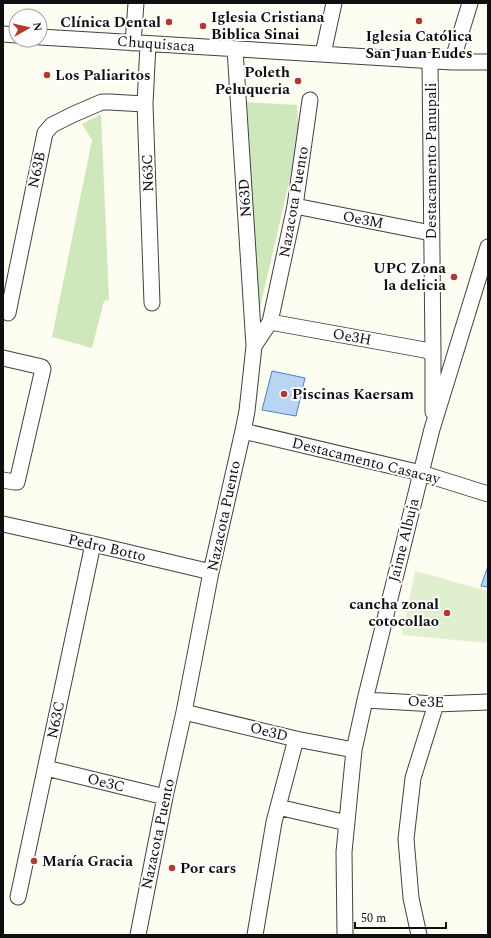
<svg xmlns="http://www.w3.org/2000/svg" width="491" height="938" viewBox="0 0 491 938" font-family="Spectral,serif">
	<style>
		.green { fill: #cee8bc }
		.pitch { fill: #e0efcd }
		.water { fill: #b8d6f3; stroke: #4383c7 }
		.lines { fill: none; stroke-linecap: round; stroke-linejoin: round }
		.minor-casing { stroke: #424242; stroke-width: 17 }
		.minor { stroke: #fff; stroke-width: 15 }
		.poi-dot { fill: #b9362d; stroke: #fff; stroke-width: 1.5 }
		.labels { text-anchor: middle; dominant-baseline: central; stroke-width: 4; stroke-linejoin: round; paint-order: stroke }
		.poi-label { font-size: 15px; font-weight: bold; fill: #0f0f0f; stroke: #fff; text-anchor: start }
		.street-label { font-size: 15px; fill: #0f0f0f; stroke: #fff }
	</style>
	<rect width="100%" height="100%" fill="#fefdf1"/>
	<path class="green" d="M245,102L297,105L299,140L255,329Z
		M101,114L109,300L104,301L92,348L52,337L92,140L82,124Z"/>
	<path class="pitch" d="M415,571L488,591V643L402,635Z"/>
	<path class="water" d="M272,371L305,378L296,416L262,410Z
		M488,566V587L481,586Z"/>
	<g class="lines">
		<g class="minor-casing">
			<path id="minor" d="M3,34L16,35
				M40,37L452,62H488
				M133,43L136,3
				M148,44L145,104L152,303
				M235,49L254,346
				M323,54L334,3
				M430,61L433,354V412
				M452,62L470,3
				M295,206L431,233
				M8,313L45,133L52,125L74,114L102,102H109L145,104
				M270,322L425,350L433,354
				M3,358L42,367L43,369L17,482H14L3,480
				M243,431L421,473L488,494
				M3,524L93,544L211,572
				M365,700L436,704L488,702
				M184,712L296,739L354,750
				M46,768L165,797
				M278,807L347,823
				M18,897L93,544
				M138,935L165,797L184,712L211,572L243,431L247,411L254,346L270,322L295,206L310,100
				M255,935L274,822L296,739
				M345,935L344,852L354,750L365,700L421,473L432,429L488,247
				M419,935L411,898L406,839L413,778L436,704"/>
		</g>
		<use href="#minor" class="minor"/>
	</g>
	<g class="poi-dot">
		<circle cx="419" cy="21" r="4"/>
		<circle cx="169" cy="22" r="4"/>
		<circle cx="203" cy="26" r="4"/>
		<circle cx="47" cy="75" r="4"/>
		<circle cx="298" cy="81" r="4"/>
		<circle cx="454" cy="277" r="4"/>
		<circle cx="284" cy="394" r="4"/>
		<circle cx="447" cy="613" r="4"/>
		<circle cx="34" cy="861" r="4"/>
		<circle cx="172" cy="868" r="4"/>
	</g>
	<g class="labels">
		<g class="poi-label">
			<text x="211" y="17">Iglesia Cristiana<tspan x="211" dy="17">Biblica Sinai</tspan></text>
			<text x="161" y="22" text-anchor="end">Clínica Dental</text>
			<text x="419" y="36" text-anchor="middle">Iglesia Católica<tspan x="419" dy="17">San Juan Eudes</tspan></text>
			<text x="290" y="72" text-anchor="end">Poleth<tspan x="290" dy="17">Peluqueria</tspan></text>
			<text x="55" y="75">Los Paliaritos</text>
			<text x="446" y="268" text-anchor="end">UPC Zona<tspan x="446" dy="17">la delicia</tspan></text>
			<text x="292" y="394">Piscinas Kaersam</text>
			<text x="439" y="604" text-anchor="end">cancha zonal<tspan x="439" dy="17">cotocollao</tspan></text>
			<text x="42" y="861">María Gracia</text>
			<text x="180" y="868">Por cars</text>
		</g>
		<g class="street-label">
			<text transform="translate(156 44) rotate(4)">Chuquisaca</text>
			<text transform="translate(431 161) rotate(-90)">Destacamento Panupali</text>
			<text transform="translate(37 170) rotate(-78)">N63B</text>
			<text transform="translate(148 173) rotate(-92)">N63C</text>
			<text transform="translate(245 198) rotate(-94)">N63D</text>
			<text transform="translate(294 202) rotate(-80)">Nazacota Puento</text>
			<text transform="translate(363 220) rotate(11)">Oe3M</text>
			<text transform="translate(352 337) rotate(10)">Oe3H</text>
			<text transform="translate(366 461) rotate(14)">Destacamento Casacay</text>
			<text transform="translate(224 516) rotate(-78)">Nazacota Puento</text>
			<text transform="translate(404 540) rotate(-76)">Jaime Albuja</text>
			<text transform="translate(107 548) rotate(13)">Pedro Botto</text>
			<text transform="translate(426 702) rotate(2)">Oe3E</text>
			<text transform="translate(56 720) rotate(-78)">N63C</text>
			<text transform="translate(269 732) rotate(14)">Oe3D</text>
			<text transform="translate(106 783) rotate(14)">Oe3C</text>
			<text transform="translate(158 834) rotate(-78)">Nazacota Puento</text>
		</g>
	</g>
	<rect width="491" height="938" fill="none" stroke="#0f0f0f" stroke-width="8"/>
	<g transform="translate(28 28) rotate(82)"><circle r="19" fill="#ffffff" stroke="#9f9f9f"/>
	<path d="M0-3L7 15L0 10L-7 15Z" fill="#b9362d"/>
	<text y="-6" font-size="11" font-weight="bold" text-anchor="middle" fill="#0f0f0f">N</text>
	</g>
	<path d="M355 922v6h91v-6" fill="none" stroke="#0f0f0f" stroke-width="2"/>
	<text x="361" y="922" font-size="12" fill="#0f0f0f" stroke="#ffffff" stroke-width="3" paint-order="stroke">50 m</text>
</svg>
